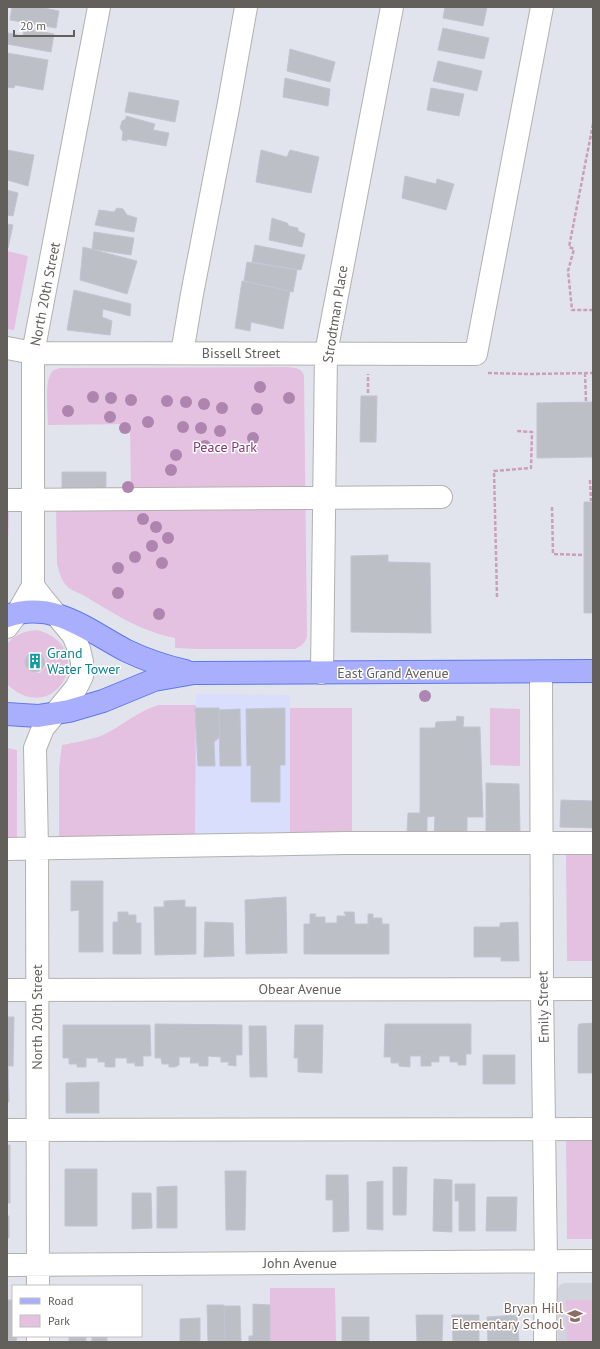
<svg xmlns="http://www.w3.org/2000/svg" width="600" height="1349" viewBox="0 0 600 1349" font-family="'PT Sans',sans-serif">
	<style>
		.commercial { fill: #d8defc }
		.education { fill: #d1d3dd }
		.green { fill: #e4c0e1; fill-rule: evenodd }
		.building { fill: #bdbfc6; stroke: #c1c5d1 }
		.lines { fill: none; stroke-linecap: round; stroke-linejoin: round }
		.minor-casing { stroke: #b2b1ac; stroke-width: 24 }
		.major-casing { stroke: #5d79eb; stroke-width: 24 }
		.path { stroke: #cc9ebc; stroke-width: 2.5; stroke-dasharray: 4 2; stroke-linecap: butt }
		.minor { stroke: #fff; stroke-width: 22 }
		.major { stroke: #a9affc; stroke-width: 22 }
		.tree { fill: #ae85ae }
		.labels { text-anchor: middle; dominant-baseline: central; stroke-width: 3; stroke-linejoin: round; paint-order: stroke }
		.street-label { font-size: 14px; fill: #63605b; stroke: #fff }
		.park-label { font-size: 14px; fill: #84387a; stroke: #fff }
		.culture-label { font-size: 14px; fill: #0d838f; stroke: #fff; text-anchor: start }
		.education-label { font-size: 14px; fill: #785e54; stroke: #fff; text-anchor: end }
	</style>
	<rect width="100%" height="100%" fill="#e2e4ed"/>
	<path class="commercial" d="M196,694L290,695V839H195Z"/>
	<path class="education" d="M564,1283H593V1342H558L557,1290L560,1285Z"/>
	<path class="green" d="M7,251L28,256L14,330L7,329Z
		M286,367C294,368 302,367 304,376L307,636C306,643 301,646 295,649H198L175,648V638C143,632 116,615 88,598C82,594 75,592 69,588C62,583 59,572 57,564L56,505L131,493L130,424L48,425C48,413 44,380 52,372C54,369 57,369 60,368Z
		M7,508H9L7,573Z
		M37,630C101,647 54,730 7,684V644C15,634 25,631 37,630ZM30,652H38L46,658V666L40,673C30,672 25,669 25,659Z
		M159,705H196L195,839H59V768L62,745C77,742 93,740 107,733C124,724 140,710 159,705Z
		M290,708H352V839H290Z
		M490,708L520,709V766L490,765Z
		M7,748L17,750V848H7Z
		M566,851H593V961H567Z
		M566,1134H593V1239H567Z
		M270,1288H335L336,1342H270Z
		M566,1300H593V1342H567Z"/>
	<path class="building" d="M12,7H39L59,11L56,28L10,20Z
		M445,7H487L483,26L443,18Z
		M24,28L54,34L51,52L7,44L8,33L23,36Z
		M443,28L489,38L484,59L438,50Z
		M290,49L335,62L330,82L287,71Z
		M7,53L48,60L43,90L15,85L14,88L7,87Z
		M438,61L482,71L477,91L433,81Z
		M285,78L330,89L328,106L283,97Z
		M431,88L464,94L459,116L427,110Z
		M129,92L179,101L175,122L125,112Z
		M126,116L155,124L153,130L169,133L166,146L127,139V141L122,140L123,132L120,128L122,121L126,119Z
		M7,150L34,155L28,186L7,180Z
		M261,150L287,157L290,150L319,157L311,193L256,182Z
		M405,176L436,184L437,179L454,184L446,210L402,198Z
		M7,190L18,193L13,216L7,215Z
		M117,208L123,209L127,215L137,218L134,232L95,225L99,210L114,212Z
		M272,218L287,223L289,226L298,228V231L305,234L302,247L269,240Z
		M7,224L13,225L8,248H7Z
		M94,232L134,238L131,255L92,249Z
		M255,245L305,255L301,270L252,262Z
		M83,247L137,261L127,294L80,280Z
		M247,262L297,270L293,292L244,281Z
		M242,281L290,291L283,329L251,322L250,331L235,328Z
		M74,290L131,304L130,316L103,309L102,317L112,321L110,335L67,330Z
		M361,396H377L376,442H360Z
		M593,402V457L537,458V403Z
		M62,472H106V491H62Z
		M584,502H593V613H584Z
		M388,555V562L430,563L431,633L351,632V556Z
		M25 662a10 10 0 1 1 20 0a10 10 0 1 1-20 0Z
		M195,708H219L220,737L214,742L215,766H198Z
		M285,708V765H280V802H251V765L247,766L246,709Z
		M240,709L241,766H220L219,710Z
		M457,716L464,717L463,727H480L483,817H467V831L434,834L435,816L427,817V832H407L408,813H420V728H435L436,722L456,721Z
		M486,783L519,784L520,831H486Z
		M561,800L593,801V828L560,827Z
		M71,881H103V952H79V910L71,911Z
		M286,897L287,953L246,954L245,900Z
		M185,900V907H196V954L155,955L154,907H164V901Z
		M118,912H128V915H136V923H141V954H113V922H118Z
		M344,912H354L355,924H368V914H373V918H382V924H389V954H304V924H310V914H316L315,917H325V923H337V916H346Z
		M205,922L233,923L234,956L204,957Z
		M518,922L519,961H501V957H474V927H500V923Z
		M7,1017H14L13,1066H8L9,1102H7Z
		M593,1023V1073H578V1028L579,1024Z
		M155,1024L242,1025V1055H236V1066L228,1065L229,1062H221V1057L208,1056V1066H199V1063H190L191,1057H179V1065L175,1067H169V1064H162L161,1058H155Z
		M385,1024H471V1054H466V1065H458V1062H450V1056H439V1062H431V1066H421V1056H410V1067L399,1066V1063H391V1057H384Z
		M63,1025H150L151,1056H143V1066H135V1063H127V1058H115V1067H105V1062H98V1058H86V1067H77V1064H69V1058H63Z
		M295,1025H323L322,1073L298,1072V1058H294Z
		M249,1026H266L267,1077H250Z
		M483,1055H515V1084H483Z
		M99,1082V1113H66V1083Z
		M7,1145H10V1203H7Z
		M393,1167H407L406,1215H393Z
		M65,1169H97V1226H65Z
		M225,1171H246L245,1230H226Z
		M326,1175H348L349,1231L333,1232V1200H326Z
		M434,1179L452,1180V1232L433,1231Z
		M383,1181V1230L367,1229V1182Z
		M455,1184H475V1231H459V1201H455Z
		M177,1186V1228H157V1187Z
		M132,1193H151L152,1228L132,1229Z
		M487,1197H517L516,1231H486Z
		M7,1216H9V1238H7Z
		M7,1300H13V1336H17L16,1342H7Z
		M253,1304L270,1305V1342H249V1336H253Z
		M207,1305H224L225,1342H208Z
		M224,1306H240L241,1342H225Z
		M416,1315H443L442,1342H417Z
		M452,1315H479V1342H453Z
		M517,1315L519,1342H488L487,1317Z
		M342,1317H369V1342H342Z
		M200,1318V1342H180V1319Z
		M69,1336H86V1342H69Z
		M92,1336H107V1342H92Z"/>
	<g class="lines">
		<g class="minor-casing">
			<path id="minor" d="M7,348L33,353L476,354L542,7
				M182,353L192,294L228,108L246,7
				M7,500L441,497
				M33,586L43,599L73,635L79,649L82,662V676L76,688L43,728L35,748L37,848L38,1286
				M7,627L18,612L33,586V353L99,7
				M541,672L542,989L546,1261L545,1342
				M322,673L326,353L392,7
				M7,849L346,843H593
				M7,990L593,989
				M7,1130L593,1129
				M7,1265L593,1261
				M38,1336V1342"/>
		</g>
		<g class="major-casing">
			<path id="major" d="M7,616C54,600 87,630 127,651C146,660 164,666 185,671
				M7,714L38,716L69,711L103,701L154,680L194,673L593,671"/>
		</g>
		<path class="path" d="M593,124L569,247L574,249L568,271L572,310H593
			M488,373L529,374L593,373
			M585,373L586,401
			M368,393V374
			M590,480L591,501
			M552,507L553,554L583,555
			M497,597L494,471L531,468L532,432L516,431"/>
		<use href="#minor" class="minor"/>
		<use href="#major" class="major"/>
	</g>
	<g class="tree">
		<circle cx="260" cy="387" r="6"/>
		<circle cx="93" cy="397" r="6"/>
		<circle cx="111" cy="398" r="6"/>
		<circle cx="289" cy="398" r="6"/>
		<circle cx="131" cy="400" r="6"/>
		<circle cx="167" cy="401" r="6"/>
		<circle cx="186" cy="402" r="6"/>
		<circle cx="204" cy="404" r="6"/>
		<circle cx="222" cy="408" r="6"/>
		<circle cx="257" cy="409" r="6"/>
		<circle cx="68" cy="411" r="6"/>
		<circle cx="110" cy="417" r="6"/>
		<circle cx="148" cy="422" r="6"/>
		<circle cx="183" cy="427" r="6"/>
		<circle cx="125" cy="428" r="6"/>
		<circle cx="201" cy="428" r="6"/>
		<circle cx="220" cy="431" r="6"/>
		<circle cx="253" cy="438" r="6"/>
		<circle cx="205" cy="446" r="6"/>
		<circle cx="176" cy="455" r="6"/>
		<circle cx="171" cy="470" r="6"/>
		<circle cx="128" cy="487" r="6"/>
		<circle cx="143" cy="519" r="6"/>
		<circle cx="156" cy="527" r="6"/>
		<circle cx="168" cy="538" r="6"/>
		<circle cx="152" cy="546" r="6"/>
		<circle cx="135" cy="557" r="6"/>
		<circle cx="162" cy="563" r="6"/>
		<circle cx="118" cy="568" r="6"/>
		<circle cx="118" cy="593" r="6"/>
		<circle cx="159" cy="614" r="6"/>
		<circle cx="425" cy="696" r="6"/>
	</g>
	<defs>
		<g id="building-bare" transform="scale(1.2)"><path d="M-4-6H4V6H1V3H-1V6H-4ZM-2.5-4.3h1.7v1.8h-1.7ZM.8-4.3h1.7v1.8H.8ZM-2.5-1h1.7V.8h-1.7ZM.8-1h1.7V.8H.8Z" fill="#0f9aa8" stroke="#fff" stroke-width="2.5" paint-order="stroke"/></g>
		<g id="school-bare" transform="scale(1.2)"><path d="M0-5L7-2L0 1L-7-2ZM-4 1L0 2.5L4 1V4Q0 6-4 4Z" fill="#8d6e63" stroke="#fff" stroke-width="2.5" paint-order="stroke"/></g>
	</defs>
	<g fill-rule="evenodd">
		<use href="#building-bare" x="35" y="661"/>
		<use href="#school-bare" x="575" y="1316"/>
	</g>
	<g class="labels">
		<g class="street-label">
			<text transform="translate(45 294) rotate(-79)">North 20th Street</text>
			<text transform="translate(335 314) rotate(-81)">Strodtman Place</text>
			<text x="241" y="353">Bissell Street</text>
			<text x="393" y="673">East Grand Avenue</text>
			<text x="300" y="989">Obear Avenue</text>
			<text transform="translate(543 1007) rotate(-91)">Emily Street</text>
			<text transform="translate(37 1017) rotate(-90)">North 20th Street</text>
			<text x="300" y="1263">John Avenue</text>
		</g>
		<g class="park-label">
			<text x="225" y="447">Peace Park</text>
		</g>
		<g class="culture-label">
			<text x="47" y="653">Grand<tspan x="47" dy="16">Water Tower</tspan></text>
		</g>
		<g class="education-label">
			<text x="563" y="1308">Bryan Hill<tspan x="563" dy="16">Elementary School</tspan></text>
		</g>
	</g>
	<rect width="600" height="1349" fill="none" stroke="#63605b" stroke-width="16"/>
	<rect x="12" y="1285" width="130" height="52" fill="#ffffff" stroke="#c1bfbd"/>
	<rect x="20" y="1298" width="20" height="6" fill="#a9affc" stroke="#c1bfbd"/>
	<text x="48" y="1305" font-size="12" fill="#63605b">Road</text>
	<rect x="20" y="1315" width="20" height="12" fill="#e4c0e1" stroke="#c1bfbd"/>
	<text x="48" y="1325" font-size="12" fill="#63605b">Park</text>
	<path d="M14 30v6h60v-6" fill="none" stroke="#63605b" stroke-width="2"/>
	<text x="20" y="30" font-size="12" fill="#63605b" stroke="#ffffff" stroke-width="3" paint-order="stroke">20 m</text>
</svg>
